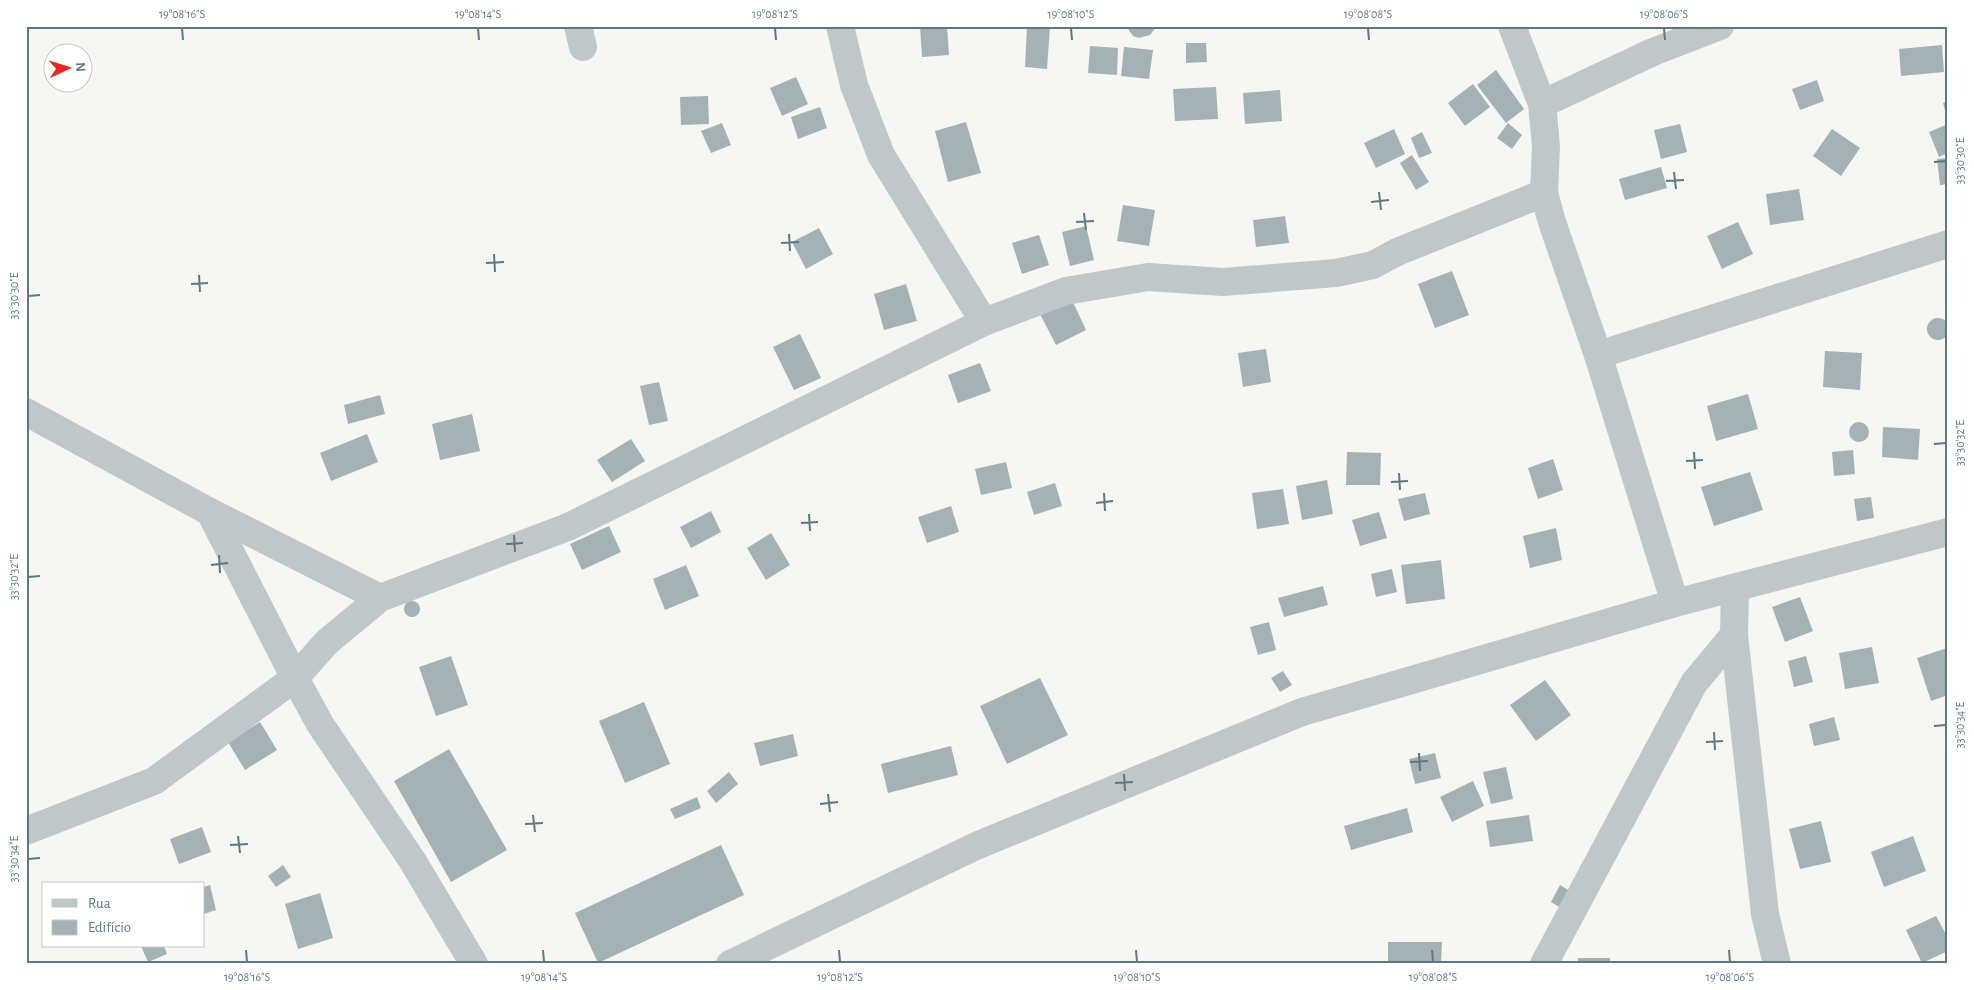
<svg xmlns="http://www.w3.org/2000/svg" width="1974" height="990" font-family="'Alegreya Sans',sans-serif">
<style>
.building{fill:#a5b2b5}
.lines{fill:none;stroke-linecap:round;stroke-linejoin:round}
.minor{stroke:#c0c7c9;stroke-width:28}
.ticks{fill:none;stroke:#5f7880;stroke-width:2}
.neatline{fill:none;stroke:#5f7880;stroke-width:2}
.ticks-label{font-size:12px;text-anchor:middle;fill:#5f7880}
</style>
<rect width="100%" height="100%" fill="#f6f6f2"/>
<g class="building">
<path d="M920 26H947L949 55 922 57Z"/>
<path d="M1027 26H1050L1047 69 1025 67Z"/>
<path d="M1126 26H1157L1150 35 1139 38 1133 36Z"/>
<path d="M1186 43H1206L1207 62 1186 63Z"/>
<path d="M1942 45 1944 72 1901 76 1899 49Z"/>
<path d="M1090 46 1118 48 1117 75 1088 73Z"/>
<path d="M1124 47 1153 50 1149 79 1121 76Z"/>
<path d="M1496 70 1524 109 1506 123 1477 85Z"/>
<path d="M796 77 808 104 782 116 770 88Z"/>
<path d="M1817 80 1824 101 1800 110 1792 89Z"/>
<path d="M1473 84 1490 107 1465 126 1448 103Z"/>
<path d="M1216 87 1218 119 1175 121 1173 89Z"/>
<path d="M1280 90 1282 121 1245 124 1243 93Z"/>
<path d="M708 96 709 124 681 125 680 97Z"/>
<path d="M1948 101V118H1947L1943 103Z"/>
<path d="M820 107 827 128 798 139 791 117Z"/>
<path d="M966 122 981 173 948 182 935 131Z"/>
<path d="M722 123 731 145 711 153 701 131Z"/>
<path d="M1508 123 1522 135 1512 149 1497 138Z"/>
<path d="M1680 124 1687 152 1661 159 1654 130Z"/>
<path d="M1948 124V153L1939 157 1929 132Z"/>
<path d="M1394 129 1405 154 1376 168 1364 143Z"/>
<path d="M1832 129 1860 148 1841 176 1813 156Z"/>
<path d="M1422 132 1432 153 1419 158 1411 138Z"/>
<path d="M1412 155 1429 182 1416 190 1400 163Z"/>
<path d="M1948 158V184L1940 185 1937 159Z"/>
<path d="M1661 167 1667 188 1625 200 1619 179Z"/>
<path d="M1799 189 1804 220 1770 225 1766 194Z"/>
<path d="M1123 205 1155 210 1149 246 1117 241Z"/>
<path d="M1285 216 1289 243 1256 247 1253 220Z"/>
<path d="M1738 222 1753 254 1722 269 1707 236Z"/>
<path d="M1086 226 1094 260 1070 266 1062 232Z"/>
<path d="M819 228 833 254 806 269 792 242Z"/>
<path d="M1039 235 1049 265 1022 274 1012 243Z"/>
<path d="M1452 271 1469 315 1435 328 1418 284Z"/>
<path d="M906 284 917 321 884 330 874 294Z"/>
<path d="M1071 298 1086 330 1056 345 1040 314Z"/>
<circle cx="1938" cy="329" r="11"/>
<path d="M800 334 821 378 794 390 773 347Z"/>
<path d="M1266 349 1271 382 1243 387 1238 353Z"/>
<path d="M1825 351 1862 353 1860 390 1823 387Z"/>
<path d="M980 363 991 391 958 403 948 375Z"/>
<path d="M659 382 668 421 649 425 640 386Z"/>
<path d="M1748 394 1758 429 1716 441 1707 406Z"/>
<path d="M380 395 385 414 348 424 344 405Z"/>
<path d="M472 414 480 451 440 460 432 424Z"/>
<circle cx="1859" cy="432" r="10"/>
<path d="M1883 427 1920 429 1918 460 1882 457Z"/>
<path d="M367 434 378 462 331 481 320 453Z"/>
<path d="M631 439 645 461 612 482 597 460Z"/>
<path d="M1853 450 1855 474 1834 476 1832 452Z"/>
<path d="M1347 452 1381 453 1380 485H1346Z"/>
<path d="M1553 459 1563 490 1538 499 1528 468Z"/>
<path d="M1006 462 1012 488 981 495 975 469Z"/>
<path d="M1750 472 1763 510 1714 526 1701 487Z"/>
<path d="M1327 480 1333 514 1302 520 1296 486Z"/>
<path d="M1055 483 1062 506 1034 515 1027 492Z"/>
<path d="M1283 489 1289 524 1257 529 1252 493Z"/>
<path d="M1425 493 1430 514 1404 521 1398 499Z"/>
<path d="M1871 497 1874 518 1857 521 1854 499Z"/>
<path d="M951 506 959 532 927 543 918 517Z"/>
<path d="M711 511 721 532 691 548 680 527Z"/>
<path d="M1379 512 1387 538 1360 546 1352 520Z"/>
<path d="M609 526 621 552 582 570 570 544Z"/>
<path d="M1556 528 1562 560 1530 568 1523 536Z"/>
<path d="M771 533 790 565 766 580 747 548Z"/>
<path d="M1441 560 1445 599 1406 604 1401 565Z"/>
<path d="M686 565 699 596 665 610 653 579Z"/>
<path d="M1392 569 1397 592 1376 597 1371 574Z"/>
<path d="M1323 586 1328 605 1284 617 1278 598Z"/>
<path d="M1800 597 1813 631 1785 642 1772 607Z"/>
<circle cx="412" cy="609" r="8"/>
<path d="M1269 622 1276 650 1258 655 1250 627Z"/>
<path d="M1872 647 1879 683 1845 689 1839 653Z"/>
<path d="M1947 648 1948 695 1931 701 1917 658Z"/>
<path d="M451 656 468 705 436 716 419 667Z"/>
<path d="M1806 656 1813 682 1794 687 1788 661Z"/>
<path d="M1283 671 1292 685 1280 692 1271 678Z"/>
<path d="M1040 678 1068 735 1007 764 980 706Z"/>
<path d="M1545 680 1571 715 1536 741 1510 705Z"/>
<path d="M644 702 670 764 625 783 599 721Z"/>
<path d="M1834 717 1840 740 1814 746 1809 724Z"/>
<path d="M260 722 277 750 245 770 228 742Z"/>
<path d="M793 734 798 756 760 766 754 743Z"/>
<path d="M951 746 958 775 888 793 881 764Z"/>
<path d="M449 749 507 850 451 882 394 781Z"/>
<path d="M1435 753 1441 778 1415 784 1409 759Z"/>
<path d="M1506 767 1513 799 1491 804 1483 772Z"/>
<path d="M729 772 738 784 716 803 707 791Z"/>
<path d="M1473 781 1484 806 1452 822 1440 797Z"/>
<path d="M697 797 701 808 675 819 670 809Z"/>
<path d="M1407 808 1413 832 1351 850 1344 826Z"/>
<path d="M1529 815 1533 841 1490 847 1486 821Z"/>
<path d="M1821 821 1831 862 1800 869 1789 829Z"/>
<path d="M202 827 211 852 179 864 170 839Z"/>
<path d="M1913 836 1926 871 1884 887 1871 852Z"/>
<path d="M721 845 744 895 598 963 575 913Z"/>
<path d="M283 865 291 877 276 887 268 876Z"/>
<path d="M210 885 216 910 204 914V887Z"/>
<path d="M1560 885 1575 894 1566 911 1551 902Z"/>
<path d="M320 893 333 938 298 949 285 904Z"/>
<path d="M1936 916 1948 938V951L1922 963 1906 930Z"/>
<path d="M1388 942H1442L1441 964H1388Z"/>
<path d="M141 946H164L167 954 148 962Z"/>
<rect x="1578" y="958" width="32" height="6"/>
</g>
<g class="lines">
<g class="minor">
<path d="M578 26 583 47"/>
<path d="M840 26 854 85 881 155 984 322"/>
<path d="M1512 26 1542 104 1546 146 1544 193 1552 222 1598 355 1675 603"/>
<path d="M1542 104 1653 52 1720 26"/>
<path d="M1598 355 1948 244"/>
<path d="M26 412 210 512 380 598"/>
<path d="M1735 588 1734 635 1765 914 1777 964"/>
<path d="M26 831 154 781 295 678 210 512"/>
<path d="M474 964 412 860 320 724 295 678 327 642 380 598 568 527 984 322 1066 291 1148 277 1223 282 1336 273 1373 265 1397 252 1544 193"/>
<path d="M730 964 976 846 1302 712 1675 603 1948 532"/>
<path d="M1544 964 1694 683 1734 635"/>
</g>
</g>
<path class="ticks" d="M182 28 183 40M478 28 479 40M775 28 776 40M1071 28 1072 40M1368 28 1369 40M1664 28 1665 40M1934 162 1946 161M1674 172 1676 189M1666 181 1684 180M1379 192 1381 210M1371 202 1389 200M1084 213 1086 230M1076 222 1094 221M789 234 790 251M781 243 799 242M494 254 495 272M486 263 504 262M199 275 200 292M191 284 208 283M28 296 40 295M1934 444 1946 443M1694 452 1695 469M1686 461 1703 460M1399 473 1400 490M1391 482 1408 481M1104 493 1105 511M1096 503 1113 501M809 514 810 531M801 523 818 522M514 535 515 552M506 544 523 543M219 555 220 573M211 565 228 563M28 577 40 576M1934 726 1946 725M1714 732 1715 750M1706 742 1723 741M1419 753 1420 771M1410 762 1428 761M1124 774 1125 791M1115 783 1133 782M828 794 830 812M820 804 838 802M533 815 535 832M525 824 543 823M238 836 240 853M230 845 248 844M28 859 40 858M246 950 247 962M543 950 544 962M839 950 840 962M1136 950 1137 962M1432 950 1433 962M1729 950 1730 962"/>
<rect width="1974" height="990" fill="none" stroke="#ffffff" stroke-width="55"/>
<rect x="42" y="882" width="162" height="65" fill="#ffffff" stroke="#bfc9cc"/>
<rect x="52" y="899" width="25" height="8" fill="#c0c7c9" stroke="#bfc9cc"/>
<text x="88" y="908" font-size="15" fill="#5f7880">Rua</text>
<rect x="52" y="920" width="25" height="15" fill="#a5b2b5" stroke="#bfc9cc"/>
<text x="88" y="932" font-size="15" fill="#5f7880">Edifício</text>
<g transform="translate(68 68) rotate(86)"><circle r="24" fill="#ffffff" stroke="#bfc9cc"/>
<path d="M0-4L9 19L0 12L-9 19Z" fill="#ef241a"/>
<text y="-8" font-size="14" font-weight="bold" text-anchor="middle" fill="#5f7880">N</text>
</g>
<rect x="28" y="28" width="1918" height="934" class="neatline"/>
<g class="ticks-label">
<text x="182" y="18">19°08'16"S</text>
<text x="478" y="18">19°08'14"S</text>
<text x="775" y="18">19°08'12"S</text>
<text x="1071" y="18">19°08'10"S</text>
<text x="1368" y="18">19°08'08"S</text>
<text x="1664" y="18">19°08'06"S</text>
<text transform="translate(1960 161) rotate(-90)" y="4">33°30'30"E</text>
<text transform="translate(14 296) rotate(-90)" y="4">33°30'30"E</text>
<text transform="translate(1960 443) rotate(-90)" y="4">33°30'32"E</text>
<text transform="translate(14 577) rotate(-90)" y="4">33°30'32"E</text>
<text transform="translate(1960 725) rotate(-90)" y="4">33°30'34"E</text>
<text transform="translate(14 859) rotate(-90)" y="4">33°30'34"E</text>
<text x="247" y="981">19°08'16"S</text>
<text x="544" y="981">19°08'14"S</text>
<text x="840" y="981">19°08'12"S</text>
<text x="1137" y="981">19°08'10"S</text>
<text x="1433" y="981">19°08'08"S</text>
<text x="1730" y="981">19°08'06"S</text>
</g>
</svg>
